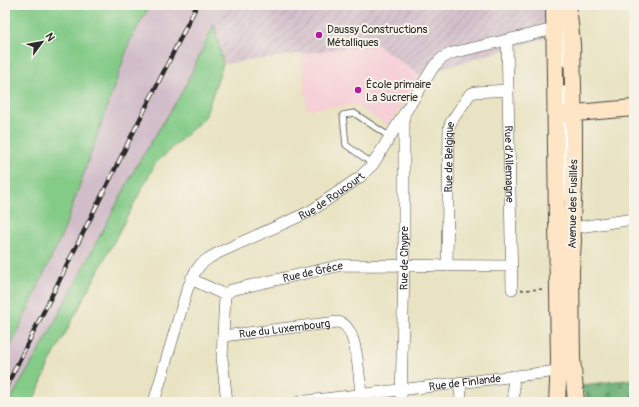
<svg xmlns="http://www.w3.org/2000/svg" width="639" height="407" font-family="Pangolin,sans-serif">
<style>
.built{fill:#f6cfd7}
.industrial{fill:url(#industrial-furrows)}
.railway{fill:#d1bdc9}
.green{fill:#83cb87;stroke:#577b59}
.forest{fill:url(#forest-firs);stroke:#4a6d50}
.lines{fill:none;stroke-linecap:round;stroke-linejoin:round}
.lane-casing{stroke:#484742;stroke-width:7}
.street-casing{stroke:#484742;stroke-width:12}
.secondary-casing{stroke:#484742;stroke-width:18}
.path{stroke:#484742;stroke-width:1.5;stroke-dasharray:3 3;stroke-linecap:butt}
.lane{stroke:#fff;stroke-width:5.5}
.street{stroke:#fff;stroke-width:11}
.secondary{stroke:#fde5c5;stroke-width:16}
.rail-casing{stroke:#2b2b2b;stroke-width:4.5}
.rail{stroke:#f7f3e8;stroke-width:3;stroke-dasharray:9;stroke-linecap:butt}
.poi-dot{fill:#b5179e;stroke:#f7f3e8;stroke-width:1.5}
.labels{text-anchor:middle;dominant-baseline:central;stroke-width:4;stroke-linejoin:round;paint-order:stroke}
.poi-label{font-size:11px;fill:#2b2b2b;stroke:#f7f3e8;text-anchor:start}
.street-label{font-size:11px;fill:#2b2b2b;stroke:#f7f3e8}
</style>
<defs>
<pattern id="industrial-furrows" width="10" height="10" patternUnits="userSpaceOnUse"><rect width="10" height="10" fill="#d1bdc9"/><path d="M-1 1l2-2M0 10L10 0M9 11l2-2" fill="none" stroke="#aa9aa3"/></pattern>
<pattern id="forest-firs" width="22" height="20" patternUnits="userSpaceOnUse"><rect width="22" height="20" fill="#6aaf74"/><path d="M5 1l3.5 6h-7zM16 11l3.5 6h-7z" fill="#578f5f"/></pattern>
</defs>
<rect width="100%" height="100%" fill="#f7f3e8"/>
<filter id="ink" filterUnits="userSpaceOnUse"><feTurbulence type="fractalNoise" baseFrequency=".025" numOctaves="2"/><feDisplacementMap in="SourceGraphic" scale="8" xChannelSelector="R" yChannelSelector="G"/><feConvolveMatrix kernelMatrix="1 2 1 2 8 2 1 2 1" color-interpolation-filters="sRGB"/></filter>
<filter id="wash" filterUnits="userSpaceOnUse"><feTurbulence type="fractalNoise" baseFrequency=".012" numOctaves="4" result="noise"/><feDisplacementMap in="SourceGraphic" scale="16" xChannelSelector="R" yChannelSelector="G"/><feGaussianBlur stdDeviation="0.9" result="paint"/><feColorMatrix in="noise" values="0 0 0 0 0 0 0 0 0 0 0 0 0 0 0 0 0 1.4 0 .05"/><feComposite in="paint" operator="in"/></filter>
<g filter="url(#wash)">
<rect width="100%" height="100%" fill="#e9e3c3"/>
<path class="built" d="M376 44 420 75 389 126 356 105 307 109 301 53Z"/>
<path class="industrial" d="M223 5H548V37L420 75 376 44 223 64 214 24Z"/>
<path class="railway" d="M150 5H223L184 89 137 165 47 337 9 402H5V359L64 230 130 41Z"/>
<g class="green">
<path d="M23 5H150L130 41 64 230 5 359V8Z"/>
<path d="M214 24 223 64 205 117 155 164 49 364 33 402H9L47 337 137 165 184 89Z"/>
</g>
<path class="forest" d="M634 379V402H589L582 390V385Z"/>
</g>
<g filter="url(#ink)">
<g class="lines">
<defs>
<g id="lane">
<path d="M563 25V63"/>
<path d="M563 89 566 112"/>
<path d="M562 117C567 139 567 175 564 198"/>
<path d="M373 164 346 145 343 115 354 113 390 137"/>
</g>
<g id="street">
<path id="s1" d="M507 40 512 289"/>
<path d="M572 228 634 219"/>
<path id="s2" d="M447 266 449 128 451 122 470 94 475 92 508 90"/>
<path d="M191 279 225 295"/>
<path id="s3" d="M223 336 337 322C358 322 359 379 361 394"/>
<path d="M513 376 514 402"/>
<path d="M460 382 461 402"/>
<path id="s4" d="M154 402 187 290 195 272 201 264 209 258 220 252 311 211 360 177 373 164 434 66 442 58 452 53 554 29 560 26"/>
<path id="s5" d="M227 402 222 358 225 295 231 290 342 265 511 266"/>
<path id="s6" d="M299 402 558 371"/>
<path id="s7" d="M401 402 404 265V114"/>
</g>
<g id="secondary">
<path d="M554 5 559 362 557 402"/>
<path d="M568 5 572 44 574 130V185L572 217 573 241 571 270 572 358 576 402"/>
<path d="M564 114 634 108"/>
</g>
</defs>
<use href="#lane" class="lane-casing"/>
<use href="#street" class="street-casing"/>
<use href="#secondary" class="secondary-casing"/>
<path class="path" d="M521 290 546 289"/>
<use href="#lane" class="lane"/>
<use href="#street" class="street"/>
<use href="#secondary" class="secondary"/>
<defs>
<path id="rail" d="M5 389 197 5"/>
</defs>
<use href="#rail" class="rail-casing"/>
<use href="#rail" class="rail"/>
</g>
</g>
<g class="poi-dot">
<circle cx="319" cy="35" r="4"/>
<circle cx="358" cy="90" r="4"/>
</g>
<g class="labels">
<g class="poi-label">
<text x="327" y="29">Daussy Constructions<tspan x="327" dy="13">Métalliques</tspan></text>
<text x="366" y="84">École primaire<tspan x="366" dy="13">La Sucrerie</tspan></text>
</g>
<g class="street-label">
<text stroke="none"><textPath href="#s2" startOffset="109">Rue de Belgique</textPath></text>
<text stroke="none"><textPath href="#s1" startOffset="124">Rue d'Allemagne</textPath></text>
<text stroke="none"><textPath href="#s4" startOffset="294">Rue de Roucourt</textPath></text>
<text transform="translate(573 204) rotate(-89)">Avenue des Fusillés</text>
<text stroke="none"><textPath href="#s7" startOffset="144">Rue de Chypre</textPath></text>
<text stroke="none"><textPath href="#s5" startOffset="199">Rue de Gréce</textPath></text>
<text stroke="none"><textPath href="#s3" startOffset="62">Rue du Luxembourg</textPath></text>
<text stroke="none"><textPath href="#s6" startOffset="167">Rue de Finlande</textPath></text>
</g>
</g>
<rect width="639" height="407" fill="none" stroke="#f7f3e8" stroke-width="20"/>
<g transform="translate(42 42) rotate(58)" stroke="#f7f3e8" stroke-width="3" paint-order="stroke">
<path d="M0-3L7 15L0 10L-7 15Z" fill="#2b2b2b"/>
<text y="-6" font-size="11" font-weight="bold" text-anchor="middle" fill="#2b2b2b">N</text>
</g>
</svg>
